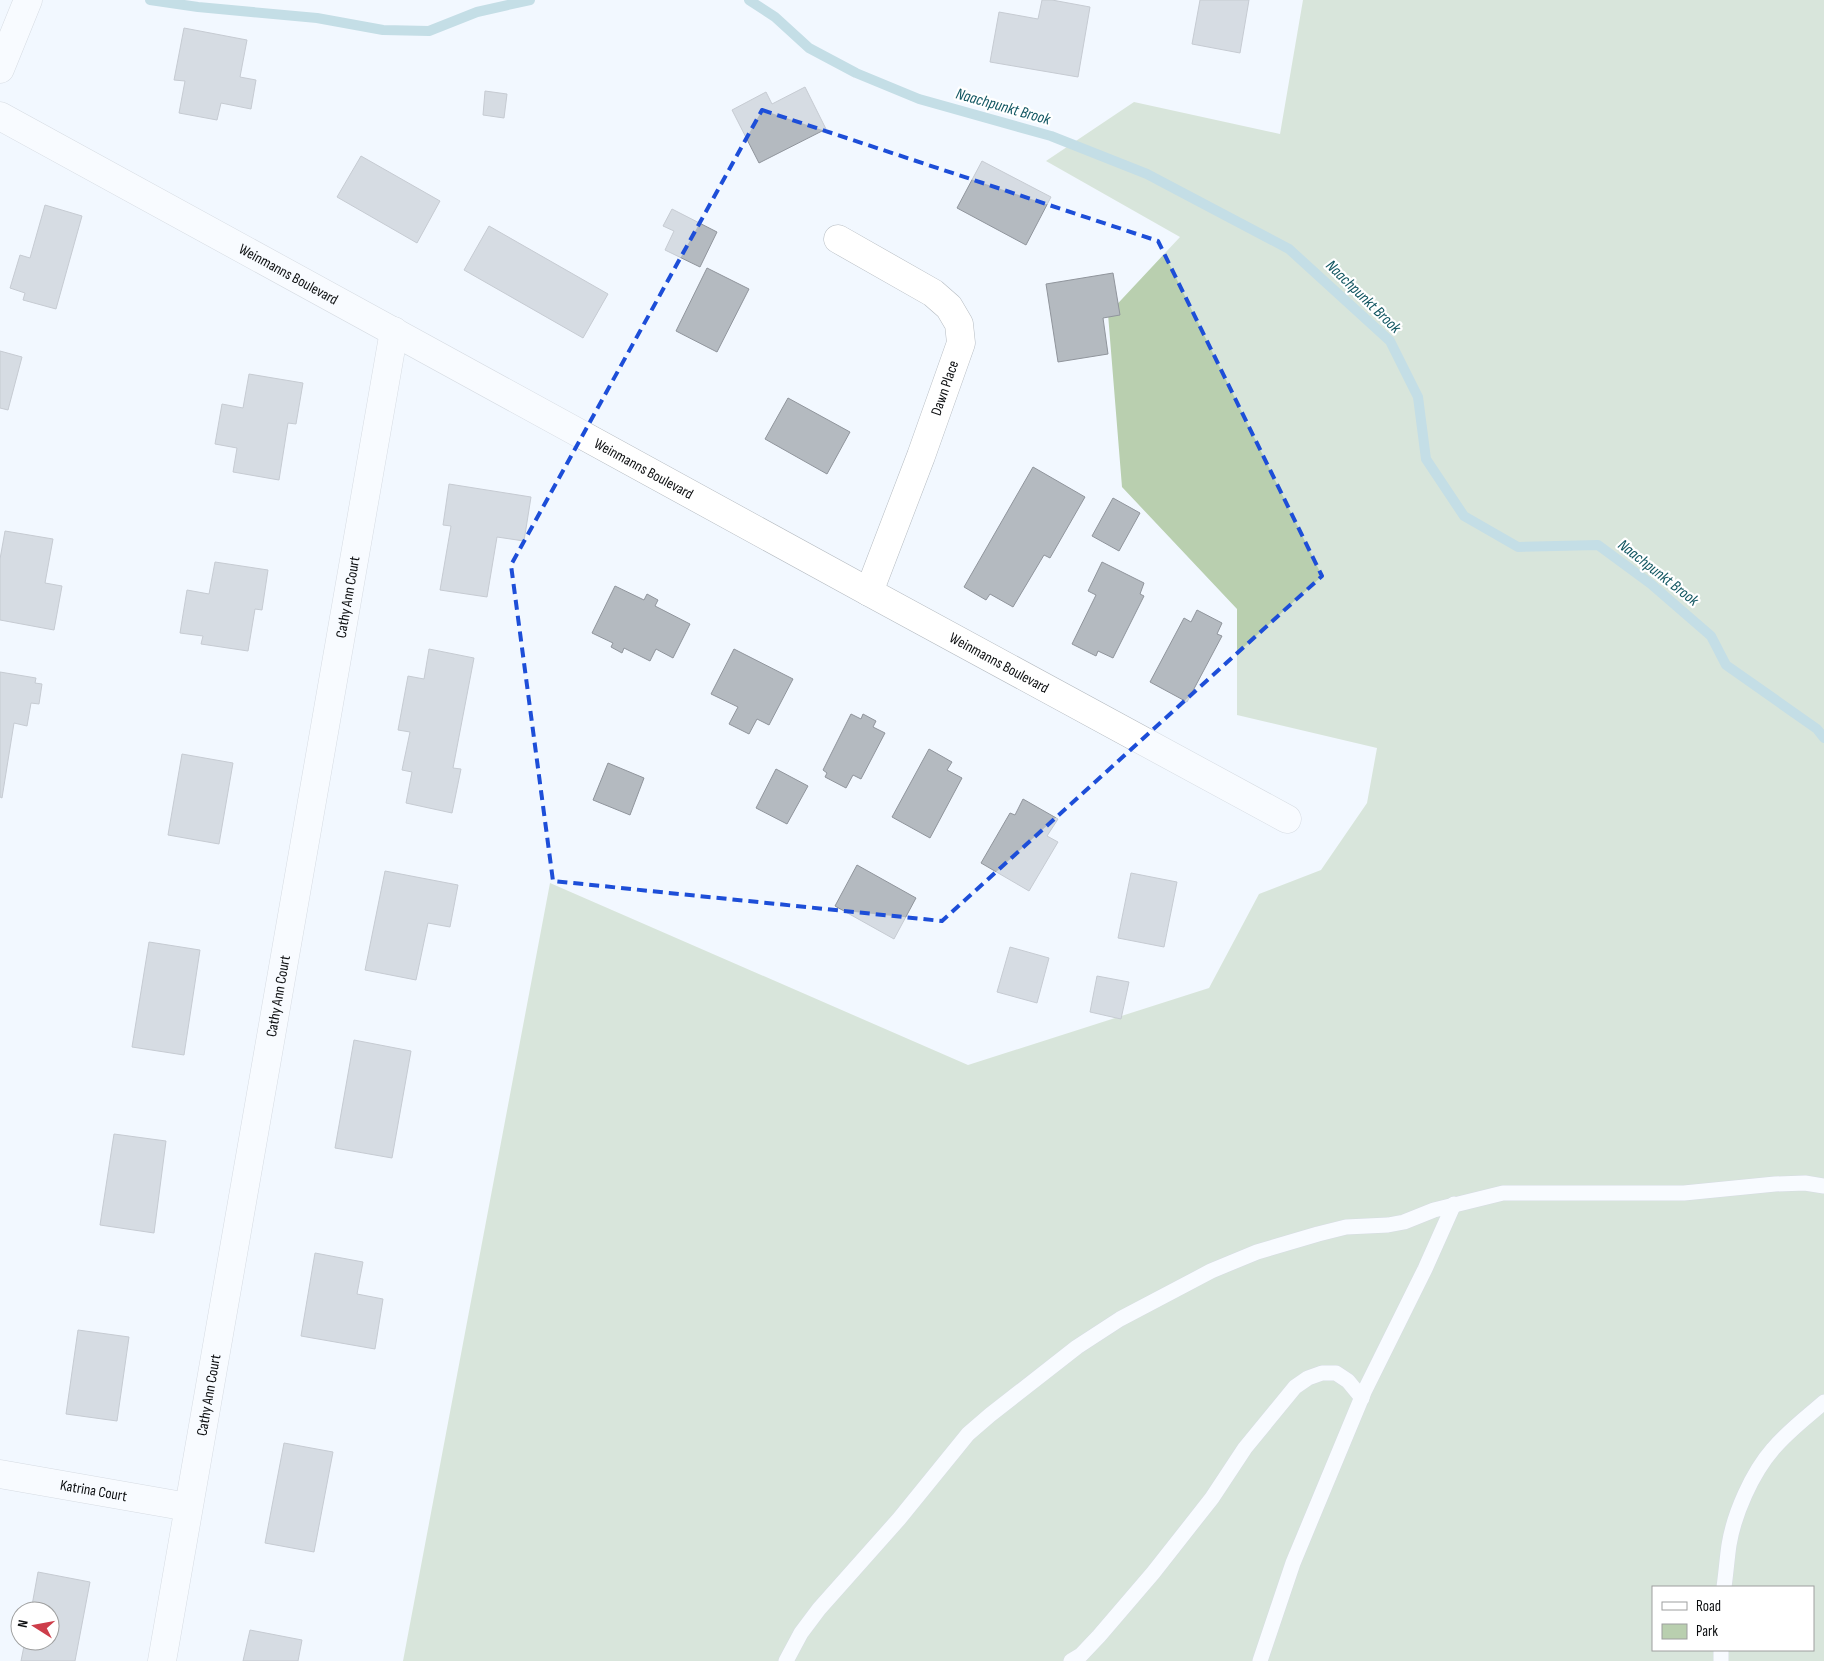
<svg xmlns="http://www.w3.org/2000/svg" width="1824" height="1661" font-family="'Sofia Sans Condensed',sans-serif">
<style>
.green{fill:#b9cfaf;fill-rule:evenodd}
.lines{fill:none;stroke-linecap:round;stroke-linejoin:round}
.stream{stroke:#8dbec7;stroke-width:10}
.building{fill:#b4bac0;stroke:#90959c}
.lane-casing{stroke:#b5bbc1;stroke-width:16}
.street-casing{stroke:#b5bbc1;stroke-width:29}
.lane{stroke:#fff;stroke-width:15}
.street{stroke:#fff;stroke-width:28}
.marked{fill:none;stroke:#1d4ed8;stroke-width:4;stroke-dasharray:10 6;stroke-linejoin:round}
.labels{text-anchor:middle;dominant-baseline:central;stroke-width:4.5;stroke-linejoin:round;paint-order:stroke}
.street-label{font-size:15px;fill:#0c0e10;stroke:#fff}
.water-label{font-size:16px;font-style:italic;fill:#105560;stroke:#fff}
</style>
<rect width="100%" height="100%" fill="#f2f8ff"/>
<path class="green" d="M1303 0H1824V1661H403L550 883 968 1065 1209 988 1259 894 1321 870 1367 803 1377 748 1237 715V609L1122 487 1108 314 1180 237 1046 161 1134 102 1280 134ZM1653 1587H1813V1650H1653Z"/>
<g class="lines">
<g class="stream">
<path d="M150 0 198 7 317 18 383 30 429 31 477 12 530 0"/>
<path d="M749 0 775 17 809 48 856 73 919 99 1051 136 1147 174 1289 249 1390 341 1418 397 1426 459 1464 516 1518 547 1598 545 1651 584 1711 636 1726 665 1817 729 1824 738"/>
</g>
</g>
<g class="building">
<path d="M1042 0H1052L1090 7 1078 77 990 62 999 12 1038 19Z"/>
<path d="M1200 0H1249L1240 53 1192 44Z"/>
<path d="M184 28 247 40 240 77 256 80 251 109 221 103 217 120 179 113 185 81 174 80Z"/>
<path d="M805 87 826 129 759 163 732 110 766 92 772 104Z"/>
<path d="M485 91 507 94 504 118 483 115Z"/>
<path d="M361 156 440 201 417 243 337 197Z"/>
<path d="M982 161 1051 197 1026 245 957 208Z"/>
<path d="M45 205 82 216 56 309 23 300 25 293 10 288 20 255 30 258Z"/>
<path d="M672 209 717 232 700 267 665 250 674 231 663 226Z"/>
<path d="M489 226 608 294 583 338 464 270Z"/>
<path d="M707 268 749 289 717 352 676 331Z"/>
<path d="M1113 273 1120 315 1103 318 1108 354 1058 362 1046 284Z"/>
<path d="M0 351 22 357 8 410 0 408Z"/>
<path d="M249 374 303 383 296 424 288 423 279 480 233 472 237 448 215 444 222 404 243 408Z"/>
<path d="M788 398 850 432 827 474 765 439Z"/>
<path d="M1033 467 1085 497 1050 558 1044 555 1013 607 990 594 986 600 964 587Z"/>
<path d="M449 484 531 497 524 541 497 537 487 597 440 590 451 526 443 525Z"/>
<path d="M1113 498 1140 513 1119 551 1092 536Z"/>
<path d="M5 531 53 539 45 583 62 586 54 630 0 620V559Z"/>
<path d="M215 562 268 570 262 610 255 609 248 651 201 644 203 636 180 633 187 590 209 594Z"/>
<path d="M1102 562 1144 583 1140 594 1144 596 1113 658 1098 651 1096 656 1072 644 1096 595 1088 591Z"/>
<path d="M615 586 644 600 647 594 658 600 655 606 690 624 673 658 656 649 650 661 624 648 622 653 611 647 613 643 592 633Z"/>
<path d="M1197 610 1222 623 1217 634 1222 636 1187 702 1150 682 1184 618 1191 622Z"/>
<path d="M429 649 474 658 453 768 461 769 452 813 406 803 412 772 402 770 410 732 398 730 408 676 424 679Z"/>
<path d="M734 649 793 679 769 725 757 719 749 734 729 724 738 707 711 694Z"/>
<path d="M0 672 36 678 35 683 42 684 39 704 31 703 27 726 14 723 2 798 0 797Z"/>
<path d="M851 714 861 719 863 714 876 721 873 727 885 733 861 779 853 775 846 788 825 777 827 773 823 770Z"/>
<path d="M929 749 952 762 947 770 962 778 930 838 892 817Z"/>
<path d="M182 754 233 763 219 844 168 835Z"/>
<path d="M608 763 644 778 630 815 593 800Z"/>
<path d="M776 769 808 786 787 824 756 808Z"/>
<path d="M1023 799 1058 819 1047 836 1058 842 1029 891 981 863 1010 813 1015 815Z"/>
<path d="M857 865 916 898 894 939 835 906Z"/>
<path d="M385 871 458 885 450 927 428 923 416 980 365 970Z"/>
<path d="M1131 873 1177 882 1164 947 1118 938Z"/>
<path d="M149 942 200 950 184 1055 132 1047Z"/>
<path d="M1010 947 1049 958 1037 1003 997 992Z"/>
<path d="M1097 976 1129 982 1121 1019 1090 1012Z"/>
<path d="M354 1040 411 1051 392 1158 335 1148Z"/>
<path d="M114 1134 166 1141 154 1233 100 1225Z"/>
<path d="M315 1253 363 1262 357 1294 383 1299 375 1349 301 1336Z"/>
<path d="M78 1330 129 1337 117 1421 66 1414Z"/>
<path d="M284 1443 333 1452 314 1552 265 1543Z"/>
<path d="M38 1572 90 1582 75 1661H21L25 1641H50V1611H31Z"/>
<path d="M250 1630 302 1640 298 1661H243Z"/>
</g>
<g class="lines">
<defs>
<g id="lane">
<path d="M1724 1587C1726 1573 1727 1559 1729 1545 1734 1514 1752 1473 1773 1449 1788 1431 1807 1417 1824 1402"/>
<path d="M786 1661 801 1633 819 1609 899 1519 968 1434 990 1415 1077 1347 1120 1319 1211 1271 1257 1252 1318 1234 1346 1227 1388 1225 1404 1222 1434 1210 1503 1193H1684L1775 1184 1805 1183 1824 1186"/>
<path d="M1071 1661 1081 1655 1099 1636 1153 1573 1212 1498 1245 1448 1295 1387 1308 1378 1322 1373H1336L1348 1381 1362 1398"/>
<path d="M1260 1661 1293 1563 1364 1392 1425 1269 1454 1204"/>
<path d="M1721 1661V1650"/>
</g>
<g id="street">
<path d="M0 69 28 0"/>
<path id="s1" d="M0 116 869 592 1287 819"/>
<path d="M838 239 933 293 949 307 959 324 961 343 921 456 869 592"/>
<path id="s2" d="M0 1474 188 1507"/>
<path id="s3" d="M162 1661 394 331"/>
</g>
</defs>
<use href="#lane" class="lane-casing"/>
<use href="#street" class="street-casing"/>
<use href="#lane" class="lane"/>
<use href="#street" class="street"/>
</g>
<path d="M0 0H1824V1661H0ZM762 110 1158 241 1322 576 942 921 553 881 511 565Z" fill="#f2f8ff" fill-opacity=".55" fill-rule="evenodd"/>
<path class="marked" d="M762 110 1158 241 1322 576 942 921 553 881 511 565Z"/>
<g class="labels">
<g class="street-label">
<text stroke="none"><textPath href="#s1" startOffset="329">Weinmanns Boulevard</textPath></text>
<text transform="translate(945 388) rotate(-71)">Dawn Place</text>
<text stroke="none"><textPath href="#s1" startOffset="734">Weinmanns Boulevard</textPath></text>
<text stroke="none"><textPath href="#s3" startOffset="1080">Cathy Ann Court</textPath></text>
<text stroke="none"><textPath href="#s1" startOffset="1139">Weinmanns Boulevard</textPath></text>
<text stroke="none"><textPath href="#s3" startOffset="675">Cathy Ann Court</textPath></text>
<text stroke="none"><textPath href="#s3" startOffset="270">Cathy Ann Court</textPath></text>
<text stroke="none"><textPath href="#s2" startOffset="95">Katrina Court</textPath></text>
</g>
<g class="water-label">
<text transform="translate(1003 107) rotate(16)">Naachpunkt Brook</text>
<text transform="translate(1363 297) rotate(44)">Naachpunkt Brook</text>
<text transform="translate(1658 573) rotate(38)">Naachpunkt Brook</text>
</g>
</g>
<rect x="1652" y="1586" width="162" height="65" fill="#ffffff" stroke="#9e9f9f"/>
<rect x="1662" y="1602" width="25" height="8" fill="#ffffff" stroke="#9e9f9f"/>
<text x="1696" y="1611" font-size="15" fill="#0c0e10">Road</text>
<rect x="1662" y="1624" width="25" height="15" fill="#b9cfaf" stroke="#9e9f9f"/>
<text x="1696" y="1636" font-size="15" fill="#0c0e10">Park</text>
<g transform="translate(35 1626) rotate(281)"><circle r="24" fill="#ffffff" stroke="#9e9f9f"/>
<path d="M0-4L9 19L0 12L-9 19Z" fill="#cd3d4a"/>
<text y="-8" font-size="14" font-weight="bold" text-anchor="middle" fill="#0c0e10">N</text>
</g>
</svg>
